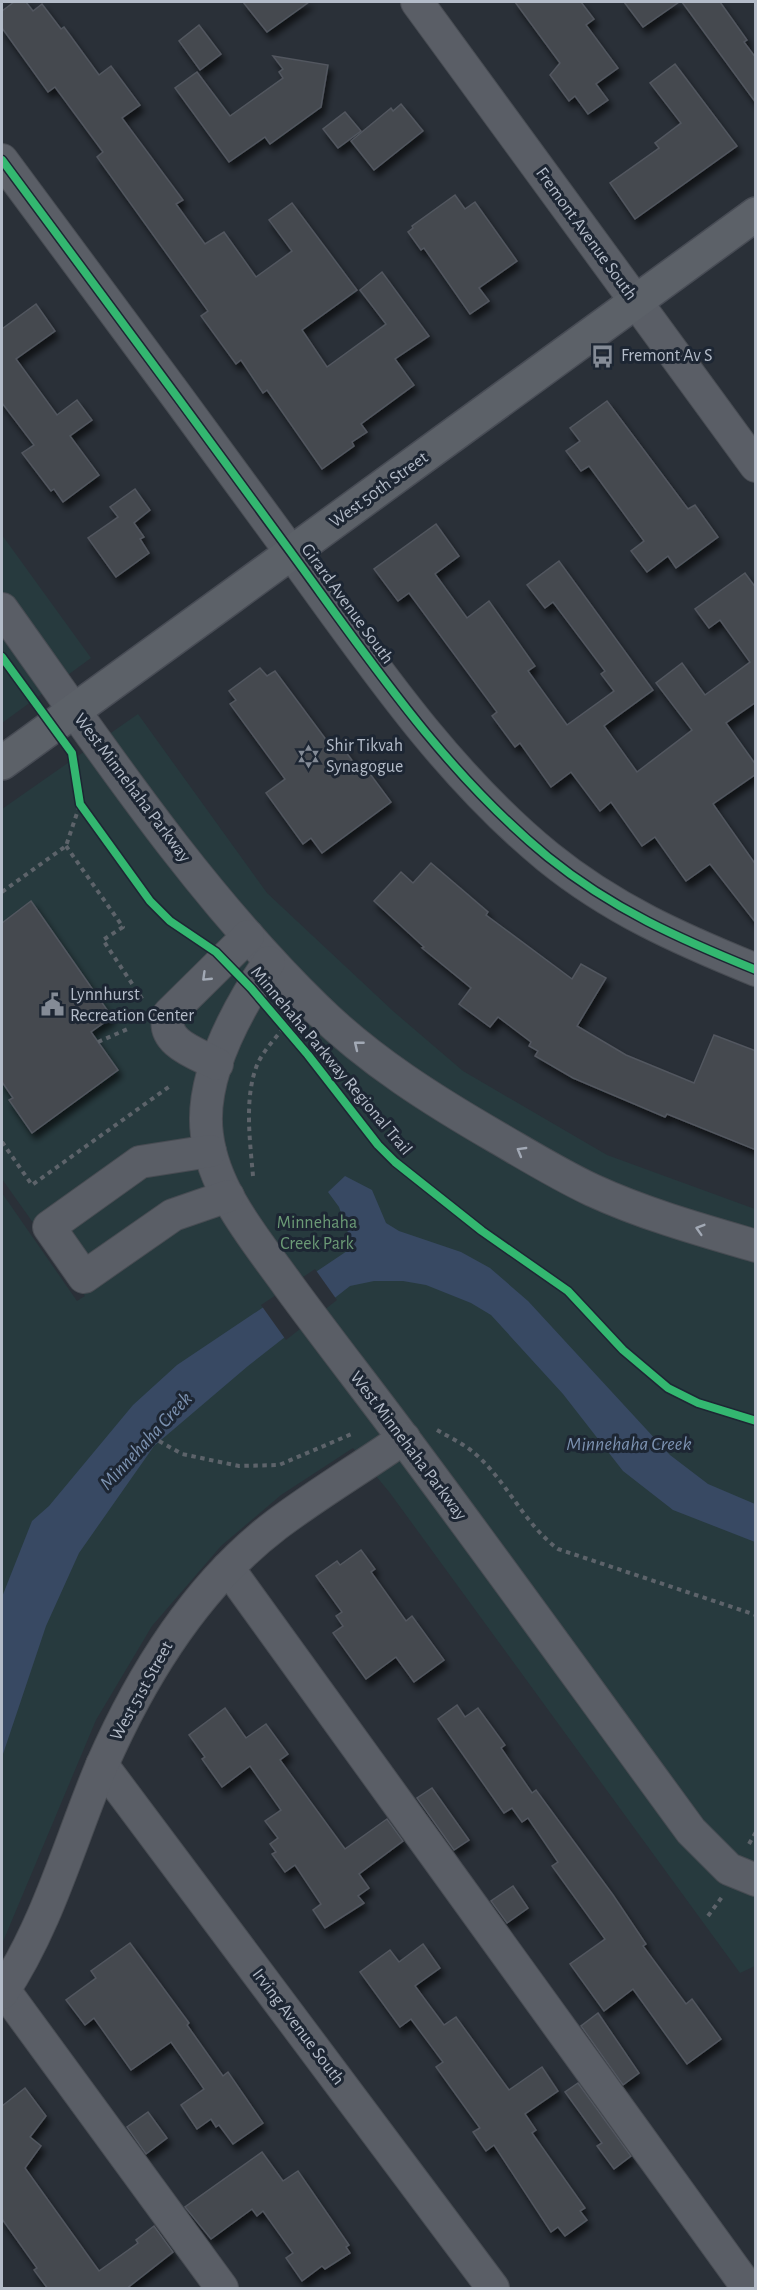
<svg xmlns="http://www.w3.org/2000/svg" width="757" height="2290" font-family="'Alegreya Sans',sans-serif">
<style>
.green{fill:#273a3e}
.water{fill:#384963}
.pier{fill:#2a3038}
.building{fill:#444950;stroke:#52575f;stroke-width:1.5;filter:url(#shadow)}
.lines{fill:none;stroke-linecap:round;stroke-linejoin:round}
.minor-casing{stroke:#484c53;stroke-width:34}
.major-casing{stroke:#484c55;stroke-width:36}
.path{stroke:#5d636a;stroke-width:4;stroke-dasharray:4.5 4.5;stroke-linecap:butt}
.minor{stroke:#5a5e66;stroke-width:32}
.major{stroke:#5c6168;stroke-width:33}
.cycleway-casing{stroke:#1d2633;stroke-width:11}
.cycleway{stroke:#33b770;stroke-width:8}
.oneway{stroke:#a2a9b5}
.labels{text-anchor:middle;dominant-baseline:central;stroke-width:6;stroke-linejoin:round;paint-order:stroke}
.street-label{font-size:18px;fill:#b4bcc9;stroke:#1d2633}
.poi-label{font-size:18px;fill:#b4bcc9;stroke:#1d2633;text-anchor:start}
.park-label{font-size:18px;fill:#6b9a76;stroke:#1d2633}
.water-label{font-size:20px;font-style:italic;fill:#7c92b1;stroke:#1d2633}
</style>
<defs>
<filter id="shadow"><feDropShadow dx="3.5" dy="6" stdDeviation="3" flood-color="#0009"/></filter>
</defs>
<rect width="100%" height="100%" fill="#2a3038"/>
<g class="green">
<path d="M2 535 91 658 2 723Z"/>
<path d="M138 714 267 893 393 1011 463 1071 607 1155 755 1209V1966L740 1973 390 1493 353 1448 281 1495 221 1546 152 1626 96 1720 2 1944V1193L77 1301 85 1296 2 1179V809Z"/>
</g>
<path class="water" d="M345 1176 372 1190 386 1223 399 1231 461 1252 490 1268 528 1301 670 1455 708 1484 755 1504V1542L673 1510 623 1471 563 1394 491 1315 471 1303 426 1285 403 1281H374L350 1286 248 1366 154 1446 79 1553 46 1626 2 1757V1597L32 1521 49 1506 133 1405 177 1365 353 1247 339 1207 328 1192Z"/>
<path class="pier" d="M315 1269 337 1300 286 1340 261 1305Z"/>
<g class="building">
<path d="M14 2H26L33 11 42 4 61 29 64 27 99 75 111 66 140 105 122 118 183 200 176 204 205 244 224 232 256 277 292 251 269 220 292 203 357 290 302 330 327 367 386 324 360 290 382 272 429 336 395 359 414 385 361 424 367 432 352 442 354 446 322 469 267 390 263 393 241 360 236 364 201 316 208 311 97 157 103 152 55 87 48 92 2 28V11Z"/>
<path d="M243 2H309L267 32Z"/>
<path d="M515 2H581L594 19 586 25 618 68 596 84 608 100 588 114 575 96 569 101 550 75 560 63Z"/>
<path d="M624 2H679L643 27Z"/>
<path d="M682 2H720L747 40 744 42 756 58V103Z"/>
<path d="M199 25 221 54 200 70 179 41Z"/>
<path d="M273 56 328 65 321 107 270 144 265 137 229 162 175 88 197 72 230 116 283 78 279 72 283 69Z"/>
<path d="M675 64 737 146 635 219 610 183 659 148 655 143 681 123 650 83Z"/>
<path d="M401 104 423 131 374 170 351 141 391 108 393 111Z"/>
<path d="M345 112 361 131 338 148 323 129Z"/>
<path d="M455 195 465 209 475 202 517 261 479 288 489 301 470 314 424 248 421 250 408 232 413 228 412 226Z"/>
<path d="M36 304 55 331 16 359 57 415 77 400 92 420 70 436 99 475 63 502 54 489 51 491 22 453 34 445 2 403V329Z"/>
<path d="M607 401 688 509 695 505 718 537 676 568 668 556 647 572 631 551 644 541 589 466 581 471 566 451 580 441 570 428Z"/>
<path d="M135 489 150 510 134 523 144 537 140 539 149 553 116 577 88 538 118 517 110 507Z"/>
<path d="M436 524 459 556 435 574 467 618 489 601 535 666 528 671 567 725 614 691 601 674 605 671 553 602 545 608 527 585 559 561 653 690 604 726 637 772 692 730 656 683 682 663 705 695 750 662 720 620 709 628 695 609 745 573 756 588V702L726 723 756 765V774L713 804 756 865V923L710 864 686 881 655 837 642 846 611 802 600 811 571 772 551 787 520 743 515 747 492 716 497 712 409 593 398 601 374 569Z"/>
<path d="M260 668 267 676 275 671 330 745 337 740 360 771 365 767 391 802 322 853 311 838 303 844 266 793 285 779 230 704 236 700 229 691Z"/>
<path d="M431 863 488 912 486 915 572 979 581 964 606 978 577 1026 626 1055 694 1083 714 1035 756 1051V1150L667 1114 665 1117 573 1078 535 1056 538 1051 529 1046 531 1042 498 1017 490 1027 459 1004 471 988 422 948 424 947 374 901 401 872 413 883Z"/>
<path d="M31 901 112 1017 91 1032 118 1070 32 1133 9 1100 13 1098 2 1082V923Z"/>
<path d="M361 1550 375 1569 371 1572 406 1621 412 1616 444 1660 414 1682 396 1657 366 1679 333 1633 343 1626 336 1616 342 1612 316 1576 337 1561 340 1565Z"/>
<path d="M457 1705 465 1717 478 1708 505 1745 501 1748 532 1793 536 1790 613 1895 646 1944 643 1946 686 2004 692 1999 721 2039 687 2064 633 1989 604 2011 570 1964 605 1939 552 1866 558 1862 528 1818 522 1822 512 1808 504 1813 438 1719Z"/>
<path d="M225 1708 246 1738 266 1724 288 1754 280 1760 345 1849 387 1819 403 1841 359 1874 369 1888 358 1896 364 1903 325 1928 313 1910 321 1904 295 1865 285 1872 272 1854 276 1852 270 1844 278 1838 265 1821 281 1810 250 1766 222 1787 202 1759 205 1757 189 1735Z"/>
<path d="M432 1788 469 1840 454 1850 417 1798Z"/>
<path d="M513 1886 528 1908 507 1923 491 1901Z"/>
<path d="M130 1943 189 2023 187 2025 223 2076 228 2072 263 2123 233 2144 219 2125 216 2127 211 2119 197 2129 181 2105 204 2089 171 2042 131 2070 94 2018 85 2025 66 2000 96 1978 91 1971Z"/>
<path d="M423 1944 440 1968 415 1986 444 2025 456 2017 509 2090 542 2067 558 2091 525 2114 536 2130 532 2133 585 2208 580 2211 587 2220 565 2236 558 2227 551 2232 494 2145 486 2151 473 2132 480 2128 436 2067 443 2062 411 2019 400 2027 360 1972 390 1950 399 1962Z"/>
<path d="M598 2013 639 2073 623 2085 581 2026Z"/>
<path d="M578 2083 631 2156 614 2169 597 2146 602 2143 565 2092Z"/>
<path d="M25 2088 46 2116 30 2137 41 2146 25 2168 99 2271 138 2243 136 2240 154 2226 173 2252 126 2289H48L34 2270 37 2268 2 2219V2106Z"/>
<path d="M148 2112 167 2138 146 2154 127 2127Z"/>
<path d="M262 2152 283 2181 298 2171 349 2245 346 2247 350 2253 325 2269 322 2266 302 2281 286 2258 293 2253 263 2211 257 2216 252 2209 211 2239 185 2207Z"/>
</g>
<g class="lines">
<defs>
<g id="minor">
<path d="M417 2 756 466"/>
<path d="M2 160C98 290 195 420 290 551 369 659 444 772 548 857 612 909 680 939 756 970"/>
<path d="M2 609C100 746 195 890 316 1008 370 1061 434 1101 498 1138 529 1156 560 1175 592 1190 644 1214 701 1230 756 1246"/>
<path d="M269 962C238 1008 199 1077 207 1135 214 1192 256 1240 288 1285 326 1337 366 1388 404 1439 501 1569 595 1700 691 1831L729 1869 756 1880"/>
<path d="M217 1064C196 1053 160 1043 169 1014L248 936"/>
<path d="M210 1151 140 1162 49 1227 84 1277 173 1215 228 1196"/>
<path d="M228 1568 748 2288"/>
<path d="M102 1765 493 2288"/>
<path d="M4 1990 222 2288"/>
<path d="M2 1993C48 1924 70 1841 102 1765 142 1674 196 1586 276 1525 317 1494 361 1468 404 1438"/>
</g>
<path id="major" d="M2 763C254 581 504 397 756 214"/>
</defs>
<use href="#minor" class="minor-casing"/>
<use href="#major" class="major-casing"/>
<g class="path">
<path d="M66 846 123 927 103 940 143 1000"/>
<path d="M2 892 66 846 80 804"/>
<path d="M98 1042 130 1028"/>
<path d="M2 1142 32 1185 170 1086"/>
<path d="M253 1176C250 1141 244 1098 257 1065 263 1051 275 1039 284 1027"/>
<path d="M437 1430C449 1437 462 1443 473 1452 506 1479 523 1523 558 1549L756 1615"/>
<path d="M159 1441 182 1454 239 1466 279 1465 354 1433"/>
<path d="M749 1844 756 1832"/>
<path d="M708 1916 722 1897"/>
</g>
<use href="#minor" class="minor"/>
<use href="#major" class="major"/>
<defs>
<g id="cycleway">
<path d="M2 160C98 290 195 420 290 551 369 659 444 772 548 857 612 909 680 939 756 970"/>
<path d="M2 657 72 753 80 804 150 901 170 921 216 952 251 988 308 1055 378 1145 395 1162 482 1231 568 1291 623 1350 668 1388 698 1403 756 1421"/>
</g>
</defs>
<use href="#cycleway" class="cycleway-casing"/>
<use href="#cycleway" class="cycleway"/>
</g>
<defs><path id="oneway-chevron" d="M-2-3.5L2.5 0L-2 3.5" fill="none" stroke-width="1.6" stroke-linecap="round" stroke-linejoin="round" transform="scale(1.5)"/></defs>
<g class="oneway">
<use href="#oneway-chevron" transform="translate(206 977) rotate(136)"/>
<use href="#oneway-chevron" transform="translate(358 1045) rotate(-141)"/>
<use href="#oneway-chevron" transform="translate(521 1151) rotate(-150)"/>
<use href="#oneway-chevron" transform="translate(700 1229) rotate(-163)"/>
</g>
<defs>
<symbol id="bus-bare" viewBox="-9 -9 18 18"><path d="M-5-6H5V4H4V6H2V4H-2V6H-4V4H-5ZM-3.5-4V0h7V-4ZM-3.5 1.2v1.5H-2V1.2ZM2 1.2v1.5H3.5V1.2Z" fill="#848b96" stroke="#1d2633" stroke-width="2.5" paint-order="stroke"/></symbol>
<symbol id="synagogue-bare" viewBox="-9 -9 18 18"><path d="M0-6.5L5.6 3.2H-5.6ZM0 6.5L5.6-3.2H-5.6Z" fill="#848b96" stroke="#1d2633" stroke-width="2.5" paint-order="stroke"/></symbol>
<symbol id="civic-bare" viewBox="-9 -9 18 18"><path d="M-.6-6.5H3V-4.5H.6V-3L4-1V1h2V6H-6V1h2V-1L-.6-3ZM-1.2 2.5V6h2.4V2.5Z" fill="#848b96" stroke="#1d2633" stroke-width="2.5" paint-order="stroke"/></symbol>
</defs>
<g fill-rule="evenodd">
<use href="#bus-bare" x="586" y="340" width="33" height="33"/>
<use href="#synagogue-bare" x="292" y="740" width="33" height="33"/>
<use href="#civic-bare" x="36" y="988" width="33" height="33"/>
</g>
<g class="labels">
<g class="street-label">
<text transform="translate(586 234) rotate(54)">Fremont Avenue South</text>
<text transform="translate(379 490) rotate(-36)">West 50th Street</text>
<text transform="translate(347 604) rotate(54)">Girard Avenue South</text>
<text transform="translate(132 788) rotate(53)">West Minnehaha Parkway</text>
<text transform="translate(331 1061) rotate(50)">Minnehaha Parkway Regional Trail</text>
<text transform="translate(408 1446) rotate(53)">West Minnehaha Parkway</text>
<text transform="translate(142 1691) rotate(-61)">West 51st Street</text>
<text transform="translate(298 2027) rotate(53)">Irving Avenue South</text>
</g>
<g class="poi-label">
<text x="621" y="356">Fremont Av S</text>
<text x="326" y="746">Shir Tikvah<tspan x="326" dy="21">Synagogue</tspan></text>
<text x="70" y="995">Lynnhurst<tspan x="70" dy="21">Recreation Center</tspan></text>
</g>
<g class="park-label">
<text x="317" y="1223">Minnehaha<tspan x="317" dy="21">Creek Park</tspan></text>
</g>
<g class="water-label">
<text transform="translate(146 1441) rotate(-47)">Minnehaha Creek</text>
<text x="629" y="1444">Minnehaha Creek</text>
</g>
</g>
<rect width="757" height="2290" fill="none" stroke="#b4bcc9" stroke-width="6"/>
</svg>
